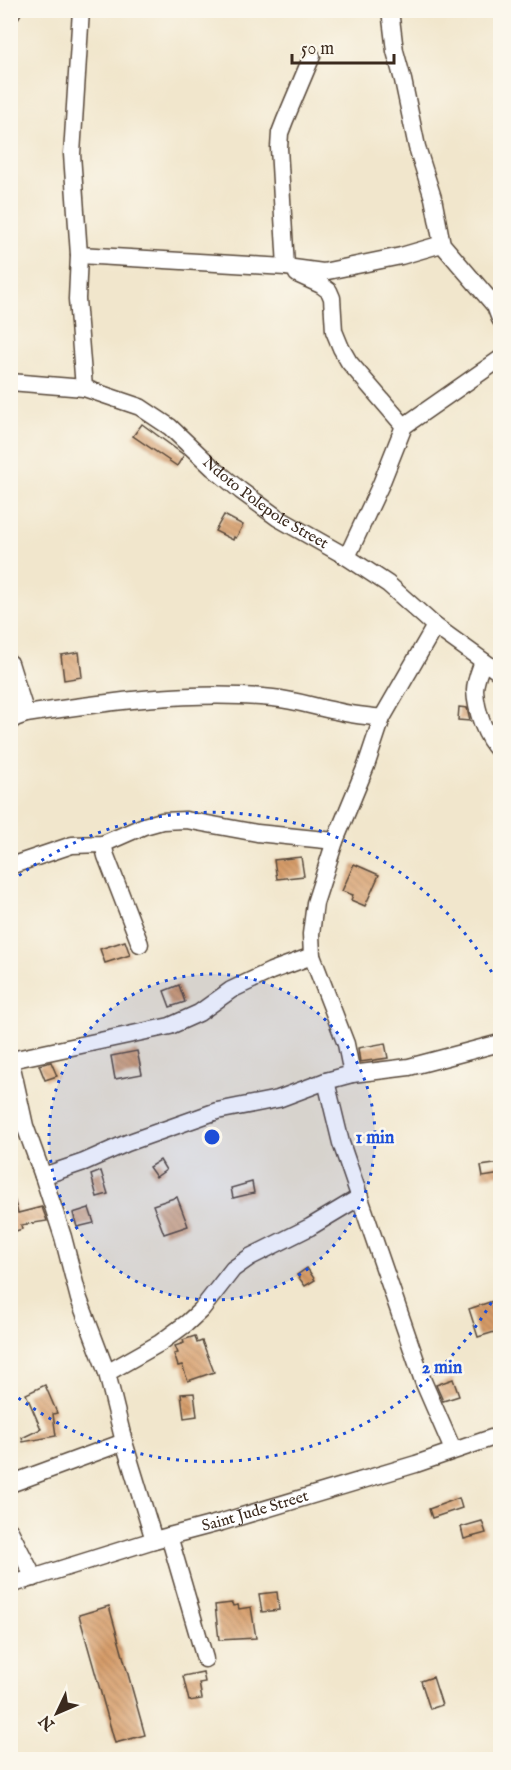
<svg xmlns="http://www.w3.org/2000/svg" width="511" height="1770" font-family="'IM FELL English',serif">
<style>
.building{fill:url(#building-back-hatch)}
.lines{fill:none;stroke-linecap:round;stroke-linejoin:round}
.minor-casing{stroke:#564638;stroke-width:19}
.minor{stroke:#fff;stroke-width:16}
.ring{fill:none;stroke:#1d4ed8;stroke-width:3;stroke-dasharray:3 6}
.labels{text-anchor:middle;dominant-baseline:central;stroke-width:5;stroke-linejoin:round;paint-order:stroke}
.street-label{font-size:16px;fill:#3b2a1e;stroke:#fbf7ec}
.centre{fill:#1d4ed8;stroke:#fbf7ec;stroke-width:3}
.ring-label{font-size:18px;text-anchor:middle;font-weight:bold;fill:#1d4ed8;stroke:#fbf7ec;stroke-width:5;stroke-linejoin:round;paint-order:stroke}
</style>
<defs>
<pattern id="building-back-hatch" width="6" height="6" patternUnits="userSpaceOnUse" patternTransform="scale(1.5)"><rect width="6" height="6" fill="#d69b67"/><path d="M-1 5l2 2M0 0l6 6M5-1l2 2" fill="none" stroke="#af7f54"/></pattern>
</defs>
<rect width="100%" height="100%" fill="#fbf7ec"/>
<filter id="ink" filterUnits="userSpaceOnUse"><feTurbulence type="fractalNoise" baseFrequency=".0167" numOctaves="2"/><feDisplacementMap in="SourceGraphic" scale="12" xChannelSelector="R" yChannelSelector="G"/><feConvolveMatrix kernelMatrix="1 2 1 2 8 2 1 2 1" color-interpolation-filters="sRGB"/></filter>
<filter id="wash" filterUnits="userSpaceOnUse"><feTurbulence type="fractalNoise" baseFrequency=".008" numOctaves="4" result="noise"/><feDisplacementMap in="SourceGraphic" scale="24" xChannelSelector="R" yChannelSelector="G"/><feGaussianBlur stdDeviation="1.35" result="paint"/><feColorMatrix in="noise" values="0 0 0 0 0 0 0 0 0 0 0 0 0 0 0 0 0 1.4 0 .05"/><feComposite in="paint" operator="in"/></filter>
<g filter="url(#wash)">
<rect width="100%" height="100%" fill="#f1e6cc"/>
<g id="blocks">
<g class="building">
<path d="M142 424 184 455 177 466 133 436Z"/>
<path d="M224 515 243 525 236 538 234 537 233 540 215 531Z"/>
<path d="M79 652 82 677 64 680 61 655Z"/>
<path d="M459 707 467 708 470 721 458 720Z"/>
<path d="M301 857 304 876 277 879 274 860Z"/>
<path d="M354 864 379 875 365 906 351 900 353 895 342 891Z"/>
<path d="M125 941 130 955 105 963 100 949Z"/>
<path d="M179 985 185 1002 170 1007 164 991Z"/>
<path d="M385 1043 388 1058 360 1062 358 1048Z"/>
<path d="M137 1051 142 1074 115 1079 111 1056Z"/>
<path d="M51 1062 57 1076 45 1080 39 1065Z"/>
<path d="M160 1160 166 1170 156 1177 149 1167Z"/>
<path d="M501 1163V1174L483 1177 481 1166Z"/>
<path d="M101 1171 108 1194 97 1197 91 1175Z"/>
<path d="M252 1182 254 1193 233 1198 231 1188Z"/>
<path d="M177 1197 188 1226 164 1234 153 1205Z"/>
<path d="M10 1199H14L18 1213 42 1207 47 1221 21 1225 22 1229 10 1233Z"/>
<path d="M89 1208 94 1223 77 1227 73 1213Z"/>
<path d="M307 1268 315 1280 305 1286 297 1275Z"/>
<path d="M496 1300 501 1315V1330L478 1337 469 1309Z"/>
<path d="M195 1336 197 1343 202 1341 214 1372 188 1381 182 1365 178 1366 174 1354 178 1353 175 1346 184 1343 183 1340Z"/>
<path d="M453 1379 459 1396 443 1401 436 1385Z"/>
<path d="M45 1385 57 1413 53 1414 56 1436 23 1442 22 1438 41 1429 26 1394Z"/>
<path d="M194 1393 197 1416 184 1418 181 1394Z"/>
<path d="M459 1498 462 1508 432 1518 429 1509Z"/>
<path d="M482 1521 486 1533 464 1539 461 1527Z"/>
<path d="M277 1592 279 1610 262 1612 259 1594Z"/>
<path d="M232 1603 233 1606 238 1605 239 1609 251 1607 256 1638 219 1640 215 1605Z"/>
<path d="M109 1606 145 1735 115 1743 79 1615Z"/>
<path d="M203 1672 205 1682 199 1683 202 1699 189 1701 183 1676Z"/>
<path d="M433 1677 442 1705 430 1709 421 1681Z"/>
</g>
</g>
</g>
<g filter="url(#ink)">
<use href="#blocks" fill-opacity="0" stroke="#564638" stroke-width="1.5"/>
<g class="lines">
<defs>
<g id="minor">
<path d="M81 10 72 154 79 255 77 299 84 388"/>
<path d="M390 10 395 51 403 80 417 147 433 198 442 244 495 306 500 319"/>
<path d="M10 15 13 10"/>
<path d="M79 255 286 267 323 272 401 256 442 244"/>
<path d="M286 267 279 148 280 133 285 120 312 56"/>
<path d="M297 274 321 285 329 291 332 298 334 331 341 348 349 362 404 426"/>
<path id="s1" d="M10 382 84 388 140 407 170 427 213 468 241 491 278 518 347 557 388 584 435 626 500 673"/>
<path d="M347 557 381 484 404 426 500 359"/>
<path d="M483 661C480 670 475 681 475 690 476 711 485 737 500 752"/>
<path d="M10 663 26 714"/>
<path d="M10 722 15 718 26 714C107 702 191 690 273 698 295 700 315 707 336 711 351 715 367 716 382 718"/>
<path d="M103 844 106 856 140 944"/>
<path d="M10 866 72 845 103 844 144 826 162 821 186 820 257 833 335 841"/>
<path d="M10 1058 25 1126 43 1176 63 1237 79 1299 107 1373 124 1442 154 1540"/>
<path d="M11 1060 170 1026 199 1013 231 990 271 971 312 956"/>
<path d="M352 1074 346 1044 312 956 311 934 315 903 335 841 366 766 382 718 435 626"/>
<path d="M326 1081 341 1143 423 1381 453 1450"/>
<path d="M43 1176 84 1162 127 1143 217 1111 278 1099 326 1081 352 1074 409 1067 500 1043"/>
<path d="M107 1373 160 1343 187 1323 201 1310 233 1269 250 1257 310 1227 360 1197"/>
<path d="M10 1484 124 1442"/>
<path d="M10 1531 34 1578"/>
<path d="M169 1536 205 1659"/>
<path id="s2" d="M10 1585 154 1540 222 1522 416 1464 500 1435"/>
</g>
</defs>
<use href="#minor" class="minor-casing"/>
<use href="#minor" class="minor"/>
</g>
</g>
<circle cx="212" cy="1137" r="163" fill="#1d4ed8" fill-opacity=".12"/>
<g class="ring">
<circle cx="212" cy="1137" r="163"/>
<path d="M500 1287A325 325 0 0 1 12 1393M12 881A325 325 0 0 1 500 987"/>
</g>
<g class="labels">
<g class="street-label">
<text stroke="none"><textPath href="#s1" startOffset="292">Ndoto Polepole Street</textPath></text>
<text stroke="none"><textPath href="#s2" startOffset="256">Saint Jude Street</textPath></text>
</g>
</g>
<circle cx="212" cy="1137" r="9" class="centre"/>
<g class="ring-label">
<text x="375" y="1143">1 min</text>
<text x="442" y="1373">2 min</text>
</g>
<rect width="511" height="1770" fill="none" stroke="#fbf7ec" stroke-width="36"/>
<g transform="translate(57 1713) rotate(226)" stroke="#fbf7ec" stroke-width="4.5" paint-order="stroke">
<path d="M0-4.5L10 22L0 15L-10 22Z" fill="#3b2a1e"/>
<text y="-9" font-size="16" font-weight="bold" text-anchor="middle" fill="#3b2a1e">N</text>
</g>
<path d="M292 54v9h102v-9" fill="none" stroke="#3b2a1e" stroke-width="3"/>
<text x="301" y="54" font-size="18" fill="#3b2a1e" stroke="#fbf7ec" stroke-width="4.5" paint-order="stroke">50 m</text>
</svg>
